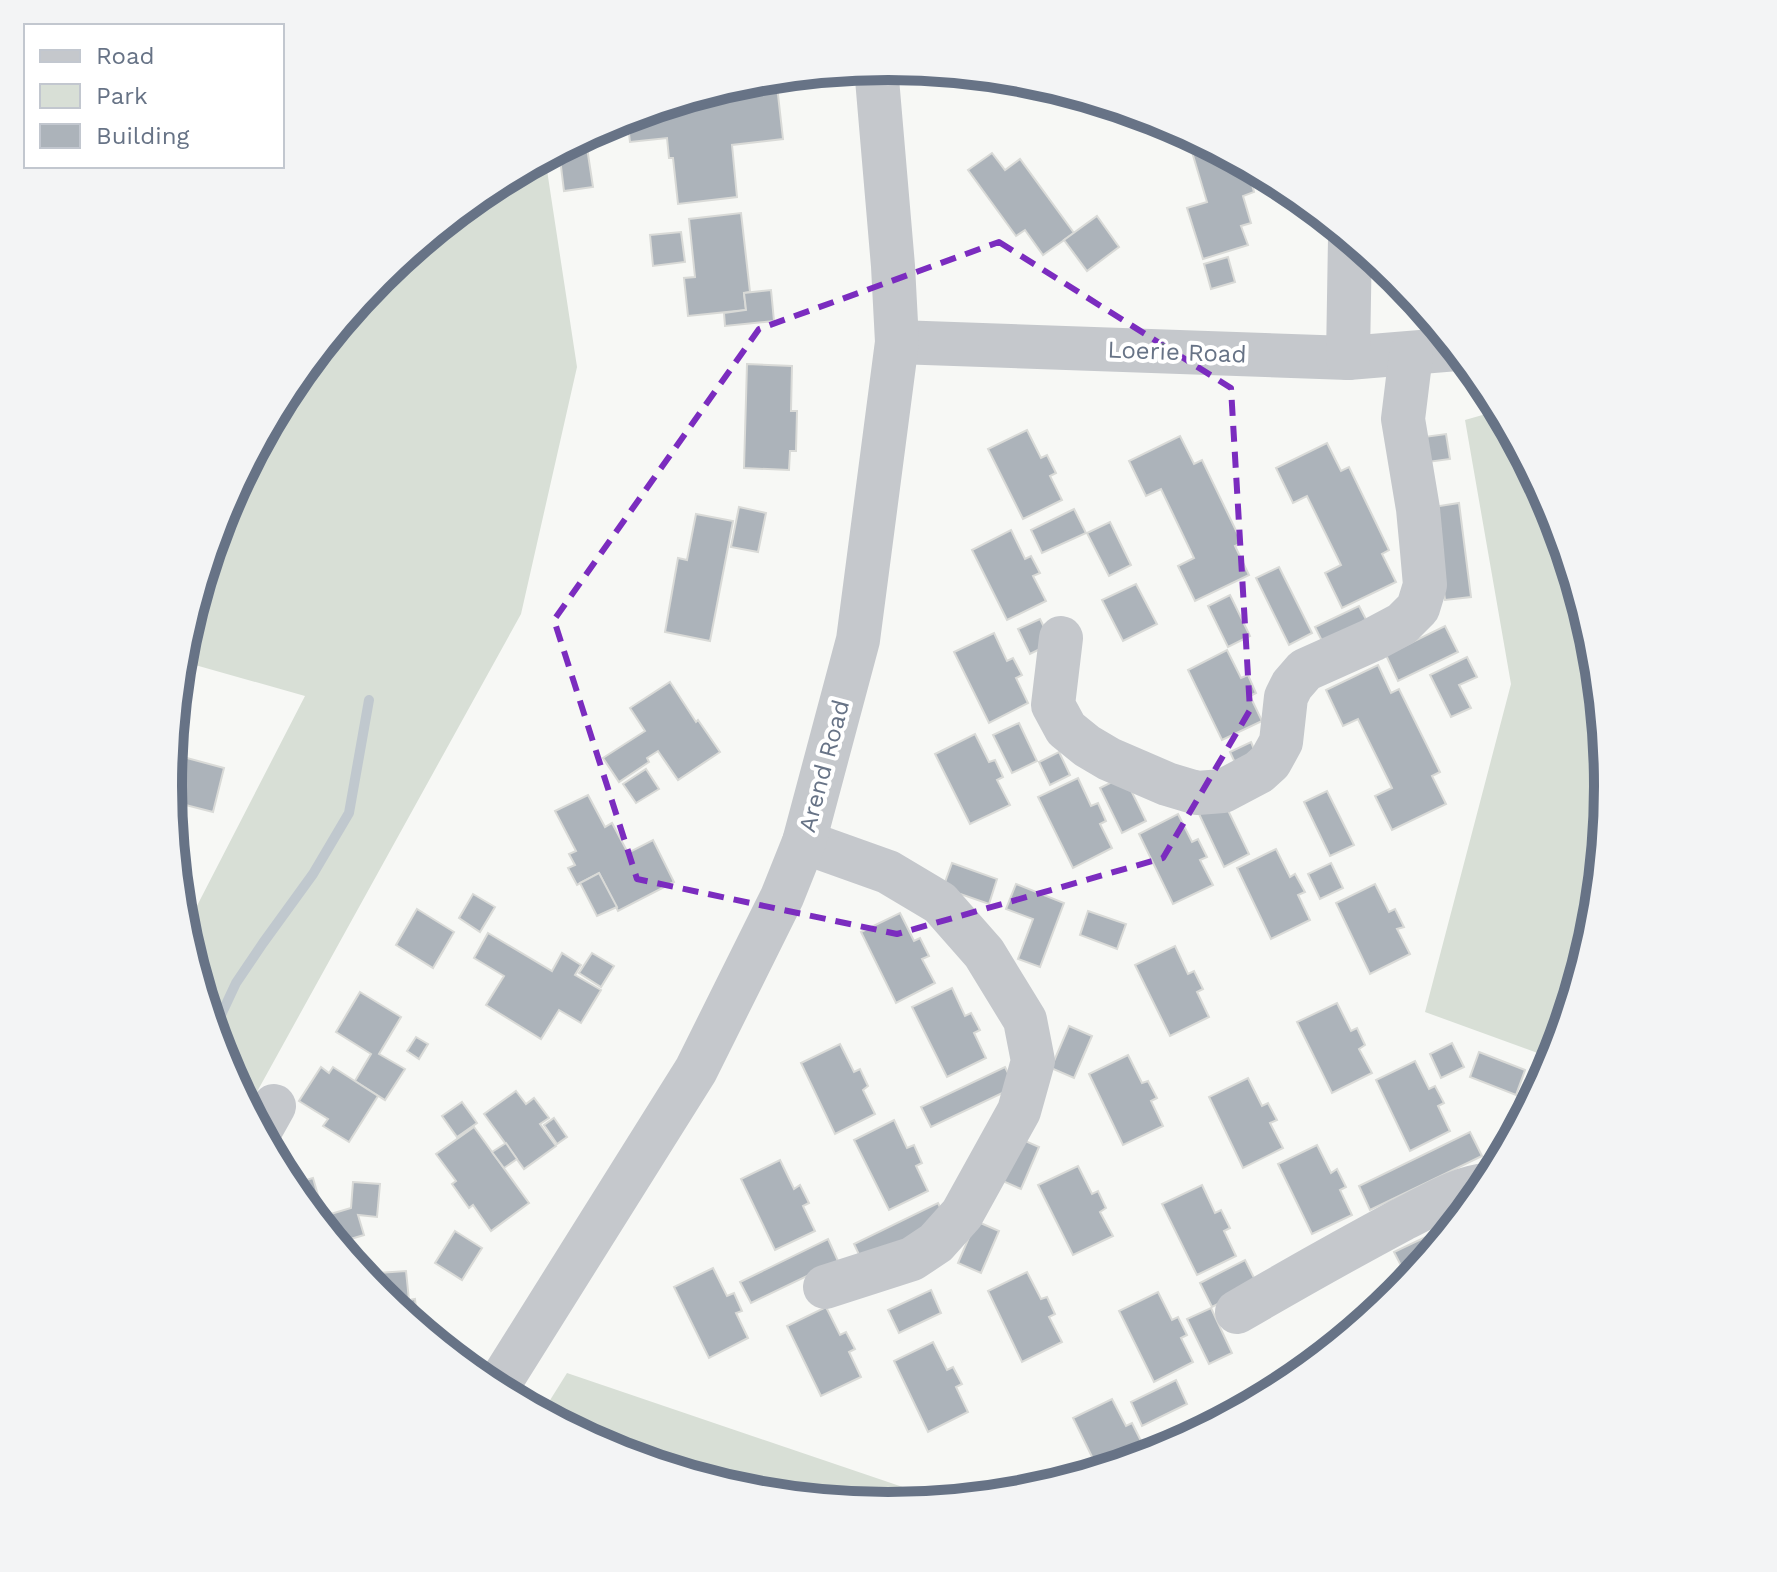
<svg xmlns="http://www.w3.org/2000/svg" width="1777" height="1572" font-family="'Work Sans',sans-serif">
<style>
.green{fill:#d8dfd6}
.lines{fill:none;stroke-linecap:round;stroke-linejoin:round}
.stream{stroke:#c0c8ce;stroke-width:10}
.building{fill:#acb3ba;stroke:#d9dad7;stroke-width:2}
.minor{stroke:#c5c8cc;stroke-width:44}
.marked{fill:none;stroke:#7b2cbf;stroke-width:6;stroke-dasharray:16 10;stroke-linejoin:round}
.labels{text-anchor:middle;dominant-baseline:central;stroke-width:8;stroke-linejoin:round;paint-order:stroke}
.street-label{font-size:24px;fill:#677386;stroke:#fff}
.rim{fill:none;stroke:#677386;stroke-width:10}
</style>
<rect width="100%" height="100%" fill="#f7f8f5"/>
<g class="green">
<path d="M545 157 577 367 521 614 248 1108 223 1061 184 931 305 696 181 661 182 645 223 510 290 386 380 277 489 187Z"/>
<path d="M1500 410 1554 511 1595 646 1608 786 1595 927 1554 1059 1425 1012 1511 684 1465 420Z"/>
<path d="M567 1373 944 1501 888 1506 748 1492 613 1451 542 1413Z"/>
</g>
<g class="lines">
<path class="stream" d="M218 1045 221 1015 236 983 263 943 313 874 349 813 369 700"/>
</g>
<g class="building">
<path d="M776 77 783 139 732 145 737 197 678 204 673 158H669L667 138 630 142 627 117 748 80Z"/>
<path d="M1031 81 1053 87 1054 96 1034 99Z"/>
<path d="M1199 139 1240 162 1245 176 1249 174 1254 192 1243 196 1251 223 1241 226 1248 245 1203 259 1187 208 1207 202 1189 142Z"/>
<path d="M586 141 593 187 564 191 559 150 572 143Z"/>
<path d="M992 153 1005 170 1020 159 1074 233 1043 255 1025 230 1016 236 968 170Z"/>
<path d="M741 213 750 292 744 293 746 310 688 316 684 278 695 277 689 219Z"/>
<path d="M1097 216 1119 247 1087 271 1064 240Z"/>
<path d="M681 232 685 262 653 266 650 235Z"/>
<path d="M1228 257 1235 282 1211 289 1204 264Z"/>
<path d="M771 290 774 321 725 326 724 313 746 310 744 293Z"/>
<path d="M747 364 792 366 791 411H797L796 451H790L789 470 744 468Z"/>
<path d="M1027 430 1041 458 1047 455 1056 473 1050 476 1062 500 1023 519 988 449Z"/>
<path d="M1446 434 1450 459 1428 462 1424 437Z"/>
<path d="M1180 436 1194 464 1202 460 1242 543 1235 546 1249 575 1195 601 1178 566 1194 558 1161 489 1146 496 1129 461Z"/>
<path d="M1327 443 1341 471 1349 467 1389 550 1382 554 1396 582 1342 608 1325 573 1341 565 1307 496 1293 503 1276 468Z"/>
<path d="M1459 503 1471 597 1445 600 1433 507Z"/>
<path d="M739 507 766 513 758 552 731 547Z"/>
<path d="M1074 509 1086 533 1042 553 1031 530Z"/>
<path d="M696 514 733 521 710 641 665 632 678 558 687 560Z"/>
<path d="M1110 522 1131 565 1109 576 1087 533Z"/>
<path d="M1011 530 1025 559 1031 556 1040 573 1033 576 1046 601 1007 620 972 550Z"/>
<path d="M1279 567 1312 633 1289 645 1256 578Z"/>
<path d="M1136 584 1157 624 1123 641 1102 600Z"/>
<path d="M1230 595 1250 636 1228 647 1208 606Z"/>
<path d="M1359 606 1372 631 1328 653 1315 627Z"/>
<path d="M1040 619 1052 643 1030 654 1018 629Z"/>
<path d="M1445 626 1458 652 1398 681 1386 655Z"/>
<path d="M994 633 1007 661 1013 658 1022 675 1016 678 1028 703 989 723 954 652Z"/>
<path d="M1227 650 1241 678 1248 675 1256 693 1250 696 1262 721 1222 740 1188 670Z"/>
<path d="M1467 657 1477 677 1459 685 1471 708 1451 717 1430 675Z"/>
<path d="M1378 665 1391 693 1399 689 1440 772 1432 776 1446 804 1392 830 1375 796 1392 788 1358 719 1343 726 1326 690Z"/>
<path d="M670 682 696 722 698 720 720 752 678 780 658 751 647 758 649 762 619 782 603 758 645 731 630 708Z"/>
<path d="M1019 723 1037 761 1012 773 993 735Z"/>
<path d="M975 734 989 762 995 760 1003 777 997 780 1010 805 970 824 935 754Z"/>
<path d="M1251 742 1259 761 1239 771 1230 752Z"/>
<path d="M1059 752 1070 775 1050 785 1039 762Z"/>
<path d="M172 754 224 768 213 812 170 801 169 786Z"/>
<path d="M646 769 659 789 636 803 623 784Z"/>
<path d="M1124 776 1146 821 1122 833 1100 788Z"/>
<path d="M1078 778 1091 806 1098 803 1106 821 1100 824 1112 848 1073 868 1038 797Z"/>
<path d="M1327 791 1354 845 1330 856 1304 802Z"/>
<path d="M588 795 605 827 612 823 628 853 653 840 674 882 618 911 599 873 577 885 568 868 575 865 569 854 576 851 555 811Z"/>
<path d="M1224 802 1249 854 1224 867 1199 814Z"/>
<path d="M1178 814 1192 842 1198 839 1207 857 1200 860 1213 885 1173 904 1139 834Z"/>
<path d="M1276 849 1290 877 1295 874 1305 892 1298 895 1310 920 1271 939 1237 868Z"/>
<path d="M952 863 997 879 989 904 943 888Z"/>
<path d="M1331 863 1343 888 1320 899 1308 874Z"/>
<path d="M599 873 617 907 597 916 580 883Z"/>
<path d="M1016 884 1064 903 1040 967 1018 959 1033 919 1006 909Z"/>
<path d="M1375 884 1389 912 1395 909 1404 927 1397 929 1410 954 1370 974 1336 903Z"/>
<path d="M473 894 495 907 480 932 459 918Z"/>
<path d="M417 909 454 932 433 968 396 945Z"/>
<path d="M1088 911 1126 924 1117 949 1080 935Z"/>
<path d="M900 913 914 941 920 938 929 956 922 959 935 983 896 1003 861 932Z"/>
<path d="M488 933 552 971 562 953 581 965 575 975 601 990 581 1023 559 1010 541 1039 486 1005 504 976 474 958Z"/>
<path d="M1175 946 1188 974 1194 971 1203 989 1197 992 1209 1017 1170 1036 1135 965Z"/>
<path d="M592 953 614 966 601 987 579 973Z"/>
<path d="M952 988 965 1016 971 1013 980 1030 974 1033 986 1058 947 1077 912 1007Z"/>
<path d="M360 992 401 1017 379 1054 405 1069 385 1100 355 1081 371 1054 336 1032Z"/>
<path d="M1337 1003 1351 1031 1357 1028 1365 1045 1359 1049 1372 1073 1332 1093 1297 1022Z"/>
<path d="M1069 1026 1092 1036 1074 1078 1051 1068Z"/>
<path d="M416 1037 428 1044 419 1059 407 1051Z"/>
<path d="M1452 1043 1464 1067 1441 1078 1430 1054Z"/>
<path d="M840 1044 854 1072 860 1069 868 1086 863 1090 875 1114 835 1134 801 1063Z"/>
<path d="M1479 1052 1525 1070 1516 1095 1470 1077Z"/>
<path d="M1128 1055 1142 1083 1148 1081 1157 1098 1151 1101 1163 1126 1123 1145 1089 1074Z"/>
<path d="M1415 1061 1429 1089 1435 1086 1444 1103 1438 1106 1450 1131 1410 1151 1376 1080Z"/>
<path d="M321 1067 329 1073 333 1067 378 1096 349 1142 323 1126 328 1119 299 1101Z"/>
<path d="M1005 1067 1015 1087 931 1127 921 1107Z"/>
<path d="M1248 1078 1262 1106 1268 1103 1277 1120 1270 1123 1283 1148 1243 1168 1209 1097Z"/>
<path d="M516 1091 526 1104 534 1098 549 1118 540 1124 556 1146 524 1169 484 1114Z"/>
<path d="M462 1102 477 1123 457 1137 442 1116Z"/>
<path d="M554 1118 567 1137 557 1144 544 1125Z"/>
<path d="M894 1120 907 1148 914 1145 922 1163 916 1166 928 1191 889 1210 854 1140Z"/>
<path d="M474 1127 529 1203 491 1231 473 1205 469 1208 452 1184 456 1181 436 1154Z"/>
<path d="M1470 1132 1482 1156 1370 1210 1359 1186Z"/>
<path d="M1016 1137 1039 1147 1021 1189 998 1179Z"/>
<path d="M506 1143 517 1159 504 1168 492 1152Z"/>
<path d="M1317 1145 1331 1173 1337 1169 1346 1187 1340 1190 1352 1215 1312 1234 1278 1164Z"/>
<path d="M780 1160 794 1189 800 1185 809 1203 803 1206 815 1231 775 1250 741 1179Z"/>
<path d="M1078 1166 1092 1194 1098 1191 1106 1208 1100 1212 1113 1236 1073 1255 1038 1185Z"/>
<path d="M313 1178 324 1216 329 1234 289 1185Z"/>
<path d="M353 1182 380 1184 377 1217 358 1215 364 1235 337 1243 329 1234 324 1216 351 1208Z"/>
<path d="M1202 1185 1215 1213 1221 1210 1230 1228 1224 1231 1236 1256 1197 1275 1162 1204Z"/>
<path d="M938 1203 947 1222 863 1263 854 1244Z"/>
<path d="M976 1221 999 1231 981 1273 958 1263Z"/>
<path d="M455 1231 482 1248 462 1280 435 1263Z"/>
<path d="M1434 1233 1439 1244 1409 1281 1394 1252Z"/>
<path d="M828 1239 838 1261 751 1303 740 1282Z"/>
<path d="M1245 1260 1257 1284 1212 1307 1200 1283Z"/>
<path d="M713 1268 727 1296 734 1293 742 1311 736 1313 748 1338 709 1358 674 1287Z"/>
<path d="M406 1271 409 1300 415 1299 418 1327 379 1295 364 1276V1274Z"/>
<path d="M1027 1272 1041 1299 1047 1297 1055 1314 1049 1317 1062 1342 1022 1362 988 1291Z"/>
<path d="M931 1290 941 1313 899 1333 888 1310Z"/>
<path d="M1158 1292 1172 1320 1178 1317 1187 1335 1181 1338 1193 1362 1154 1382 1119 1311Z"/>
<path d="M826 1307 840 1335 846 1332 855 1349 849 1352 861 1377 821 1396 787 1326Z"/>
<path d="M1211 1308 1232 1353 1209 1364 1187 1319Z"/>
<path d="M933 1342 947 1370 953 1367 962 1384 956 1387 968 1412 928 1432 894 1361Z"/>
<path d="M1176 1380 1187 1404 1142 1426 1131 1402Z"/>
<path d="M1112 1399 1126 1426 1132 1423 1141 1441 1134 1444 1141 1458 1099 1471 1073 1418Z"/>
</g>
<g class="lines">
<g class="minor">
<path d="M897 342 1348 358 1457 349"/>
<path d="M1348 358 1350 238"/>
<path d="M1061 638 1053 705 1066 729 1087 746 1109 759 1167 784 1197 793 1223 791 1259 772 1270 762 1281 742 1286 697 1292 685 1305 670 1372 640 1402 624 1418 608 1425 585 1422 551 1418 509 1403 419 1411 354"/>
<path d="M804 842 888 872 940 903 984 953 1025 1020 1033 1061 1019 1111 962 1214 936 1243 912 1259 825 1287"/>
<path d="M260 1131 274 1106"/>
<path d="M1237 1312C1292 1280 1347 1249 1403 1219 1430 1206 1458 1187 1488 1185"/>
<path d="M496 1389 696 1070 782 897 804 842 858 640 897 342 893 266 876 67"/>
</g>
</g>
<path class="marked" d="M999 242 1231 388 1250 710 1163 858 897 934 637 879 554 620 759 329Z"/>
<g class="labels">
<g class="street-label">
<text transform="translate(1177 352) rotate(2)">Loerie Road</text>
<text transform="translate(824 766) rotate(-75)">Arend Road</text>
</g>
</g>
<path d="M0 0H1777V1572H0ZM182 786a706 706 0 1 1 1412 0a706 706 0 1 1-1412 0Z" fill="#f3f4f5" fill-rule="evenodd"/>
<path class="rim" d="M182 786a706 706 0 1 1 1412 0a706 706 0 1 1-1412 0Z"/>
<rect x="24" y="24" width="260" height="144" fill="#ffffff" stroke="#c2c7cf" stroke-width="2"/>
<rect x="40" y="50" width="40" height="12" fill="#c5c8cc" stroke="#c2c7cf" stroke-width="2"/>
<text x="96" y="64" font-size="24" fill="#677386">Road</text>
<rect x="40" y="84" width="40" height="24" fill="#d8dfd6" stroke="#c2c7cf" stroke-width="2"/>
<text x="96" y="104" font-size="24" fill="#677386">Park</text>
<rect x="40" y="124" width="40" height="24" fill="#acb3ba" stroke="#c2c7cf" stroke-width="2"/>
<text x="96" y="144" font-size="24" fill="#677386">Building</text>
</svg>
